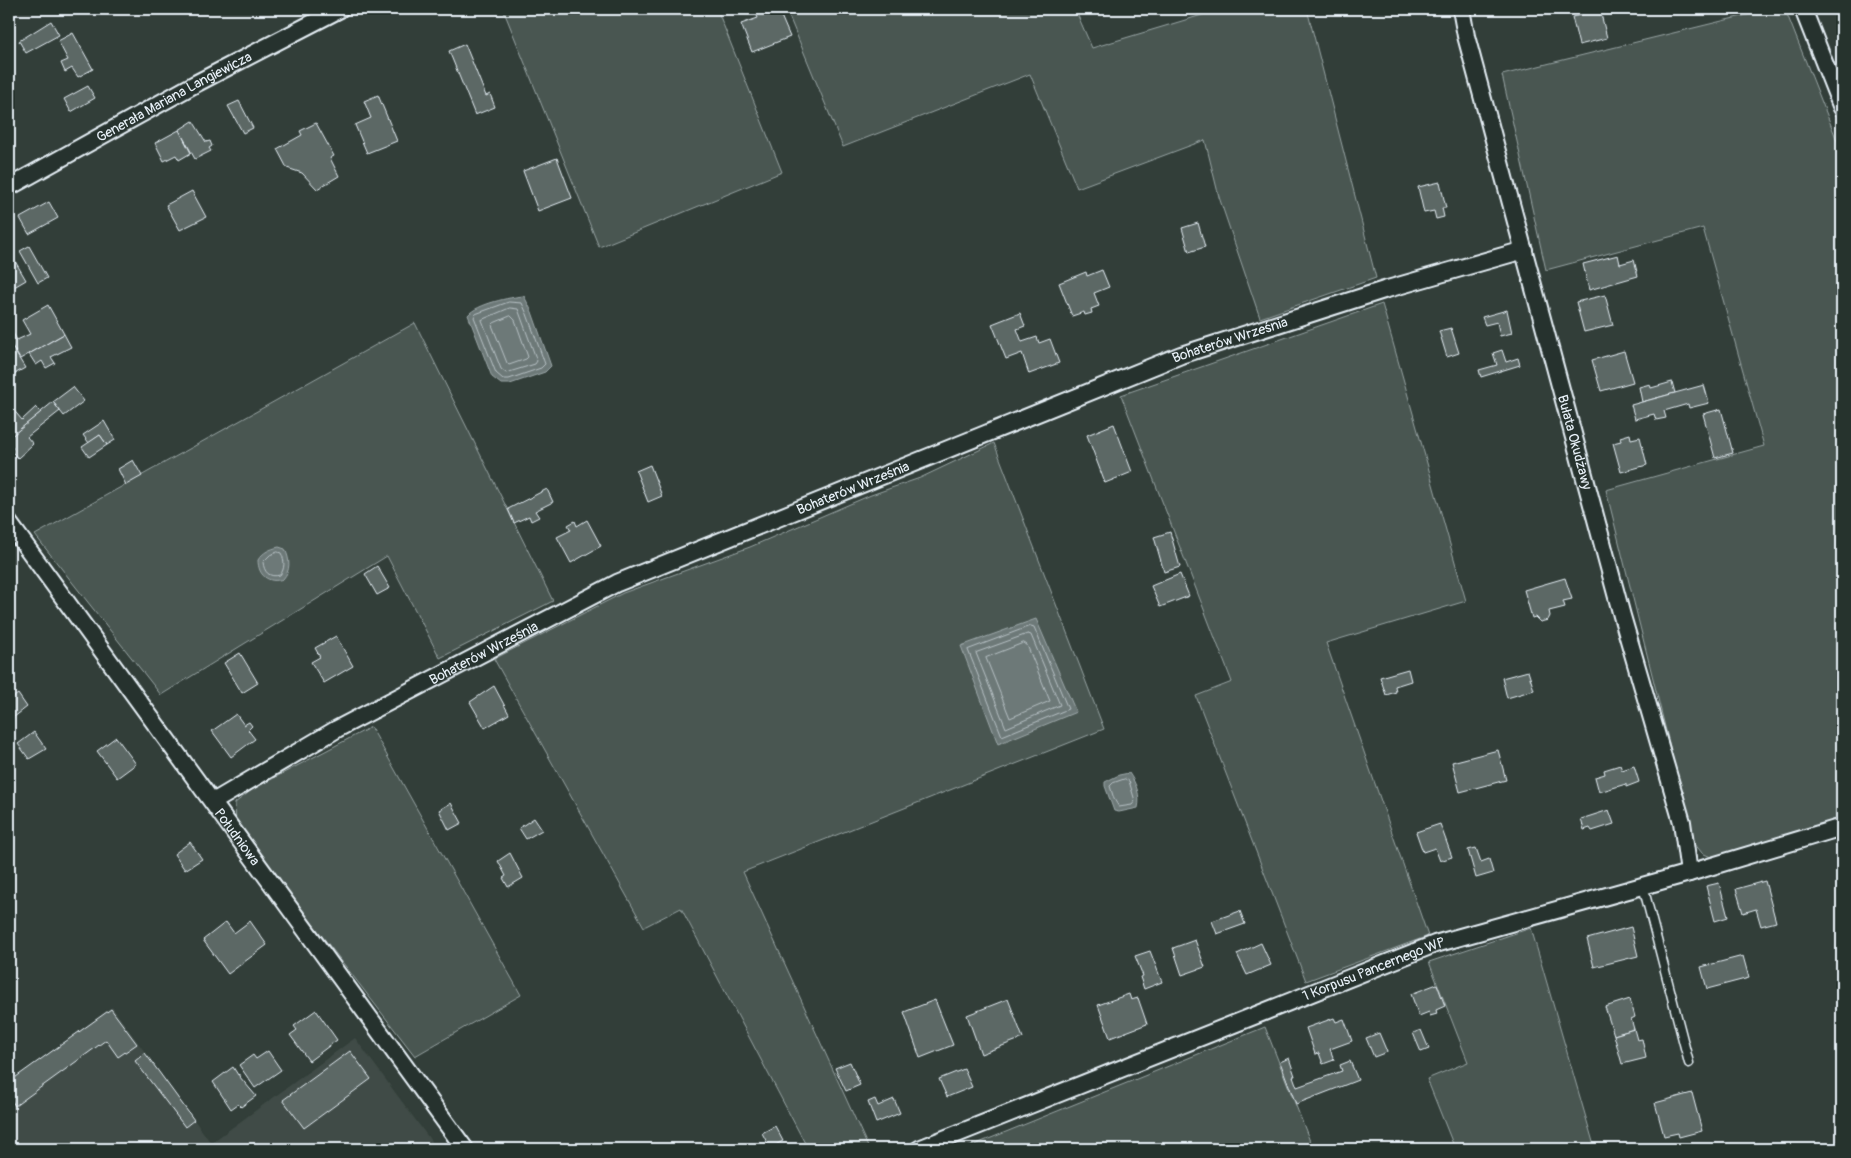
<svg xmlns="http://www.w3.org/2000/svg" width="1851" height="1158" font-family="Pangolin,sans-serif">
<style>
.built{fill:#3f4b46}
.green{fill:#495651;stroke:#98a4a4}
.water{fill:#6d7978;stroke:#9ea9ab}
.lines{fill:none;stroke-linecap:round;stroke-linejoin:round}
.shore{stroke:#b7c1c5;stroke-width:1}
.building{fill:#5c6865;stroke:#e8f1f8}
.service-casing{stroke:#e8f1f8;stroke-width:11}
.minor-casing{stroke:#e8f1f8;stroke-width:20}
.service{stroke:#26332d;stroke-width:8}
.minor{stroke:#26332d;stroke-width:16}
.labels{text-anchor:middle;dominant-baseline:central;stroke-width:4.5;stroke-linejoin:round;paint-order:stroke}
.street-label{font-size:14px;fill:#e8f1f8;stroke:#26332d}
</style>
<rect width="100%" height="100%" fill="#323e39"/>
<filter id="ink" filterUnits="userSpaceOnUse"><feTurbulence type="fractalNoise" baseFrequency=".02" numOctaves="2"/><feDisplacementMap in="SourceGraphic" scale="10" xChannelSelector="R" yChannelSelector="G"/><feConvolveMatrix kernelMatrix="1 2 1 2 8 2 1 2 1" color-interpolation-filters="sRGB"/></filter>
<g filter="url(#ink)">
<path class="built" d="M112 1007 211 1143 355 1038 437 1149H14L9 1141V1082Z"/>
<g class="green">
<path d="M503 9H717L782 172 599 247Z"/>
<path d="M786 9H1075L1092 48 1222 9H1307L1376 278 1260 318 1219 197 1205 140 1077 188 1030 74 843 147Z"/>
<path d="M1771 9H1785L1842 153V822L1717 860 1702 853 1694 843 1606 490 1764 446 1703 228 1546 270 1502 75Z"/>
<path d="M1382 304 1466 601 1326 643 1428 936 1306 981 1196 696 1232 682 1121 395Z"/>
<path d="M415 323 553 601 440 658 387 556 161 695 35 535Z"/>
<path d="M994 443 1104 729 743 872 868 1147 866 1149H808L681 908 644 927 494 659 623 593 750 547 871 495 920 478Z"/>
<path d="M371 727 521 995 415 1056 236 825 235 803 253 789Z"/>
<path d="M1531 928 1595 1149H1455L1427 1079 1468 1062 1429 962Z"/>
<path d="M1265 1027 1313 1149H964Z"/>
</g>
<g class="water">
<path d="M524 296 532 312 551 366 545 372 510 384H501L492 377 468 315C477 304 510 297 524 296Z"/>
<path d="M279 547 285 549C290 560 291 570 283 579 268 584 258 575 258 560 263 552 270 549 279 547Z"/>
<path d="M1036 619 1076 712 998 744 961 646Z"/>
<path d="M1129 773C1136 783 1141 796 1138 808L1119 812 1114 811 1105 786V782L1119 775Z"/>
</g>
<g class="lines">
<g class="shore">
<path d="M509 302 522 303 527 314 545 364 541 368 509 379H503L496 373 474 317 476 314Z"/>
<path d="M510 308 518 309 537 361 535 364 506 373 501 369 482 320Z"/>
<path d="M511 316 515 320 528 357 526 359 509 365 507 363 492 325 494 323Z"/>
<path d="M278 552 281 553C285 560 285 569 280 575 269 578 264 572 263 562L270 555Z"/>
<path d="M1031 626 1034 627 1068 709 1002 736 968 650Z"/>
<path d="M1028 634 1031 635 1060 705 1006 728 976 653Z"/>
<path d="M1024 643 1027 645 1050 701 1010 718 986 658Z"/>
<path d="M1125 779 1129 781 1135 801 1132 805 1119 807 1114 799 1110 786 1113 783Z"/>
</g>
</g>
<g class="building">
<path d="M754 9H778L790 37 752 52 741 24 758 18Z"/>
<path d="M1600 10 1607 38 1579 45 1572 17Z"/>
<path d="M51 21 59 35 26 53 19 41Z"/>
<path d="M73 33 93 69 78 77 72 68 65 72 61 63 68 60 58 41Z"/>
<path d="M465 44 486 96 490 94 495 107 475 115 449 51Z"/>
<path d="M88 86 95 98 71 112 64 99Z"/>
<path d="M378 95 397 141 367 153 355 125 371 118 364 101Z"/>
<path d="M239 101 253 128 243 133 228 106Z"/>
<path d="M193 121 206 142 210 141 212 146 209 148 211 151 195 159 179 130Z"/>
<path d="M316 123 334 156 330 158 339 176 317 189 302 173 287 168 277 149 302 135 300 131Z"/>
<path d="M179 130 191 153 179 160 176 155 164 161 155 143Z"/>
<path d="M557 158 572 198 538 211 523 171Z"/>
<path d="M1440 182 1446 208H1442L1444 217 1436 219 1434 211 1424 213 1418 187Z"/>
<path d="M192 191 206 217 180 230 166 205Z"/>
<path d="M49 202 58 218 29 234 20 218Z"/>
<path d="M1198 223 1205 247 1189 252 1182 228Z"/>
<path d="M29 246 47 278 38 283 20 251Z"/>
<path d="M1618 255 1620 264 1634 260 1638 276 1589 290 1583 264Z"/>
<path d="M12 256 26 280 9 290V258Z"/>
<path d="M1102 270 1109 287 1094 293 1099 306 1091 309 1092 313 1085 315 1084 312 1072 316 1059 283 1086 272 1087 276Z"/>
<path d="M1605 295 1613 325 1584 332 1576 302Z"/>
<path d="M48 305 64 334 20 359 9 341V329L10 328 17 340 30 334 22 320Z"/>
<path d="M1507 310 1512 333 1500 336 1497 322 1485 325 1482 317Z"/>
<path d="M1020 313 1025 326 1017 329 1022 342 1037 337 1039 343 1050 339 1059 363 1029 374 1022 353 1006 359 992 324Z"/>
<path d="M1451 328 1459 353 1447 357 1439 331Z"/>
<path d="M64 334 71 347 51 357 55 363 46 368 42 361 36 365 29 354Z"/>
<path d="M10 344 25 368 9 377V345Z"/>
<path d="M1502 350 1506 362 1518 358 1520 365 1481 377 1479 370 1497 365 1493 353Z"/>
<path d="M1624 351 1633 382 1601 391 1592 360Z"/>
<path d="M1672 382 1675 393 1642 402 1639 387 1650 384 1651 388Z"/>
<path d="M1704 385 1709 403 1689 408 1688 404 1664 411 1666 418 1656 420 1654 414 1635 419 1631 405Z"/>
<path d="M73 387 84 401 64 416 53 402Z"/>
<path d="M53 402 60 411 27 437 33 444 18 458 11 451 13 448 9 443V438Z"/>
<path d="M11 407 22 420 36 407 41 412 9 438V409Z"/>
<path d="M1721 409 1733 453 1715 458 1703 414Z"/>
<path d="M104 421 115 440 107 445 100 435 89 443 83 435Z"/>
<path d="M1114 424 1132 472 1105 483 1087 435Z"/>
<path d="M1630 434 1631 439 1640 437 1647 465 1621 472 1613 443 1621 441 1620 437Z"/>
<path d="M100 435 107 445 89 457 82 447Z"/>
<path d="M133 460 142 476 126 485 118 469Z"/>
<path d="M650 465 662 496 648 502 636 471Z"/>
<path d="M547 489 553 502 535 511 539 517 531 521 529 516 514 523 508 509Z"/>
<path d="M587 520 601 546 571 563 557 537 571 530 568 525 575 521 577 526Z"/>
<path d="M1170 532 1180 567 1164 572 1154 537Z"/>
<path d="M377 566 390 588 377 595 365 574Z"/>
<path d="M1180 574 1189 596 1160 607 1151 586Z"/>
<path d="M1565 578 1572 599 1563 601 1565 607 1549 611 1550 616 1548 620 1540 622 1535 617 1532 618 1524 590Z"/>
<path d="M336 636 353 666 324 683 311 662 320 657 315 648Z"/>
<path d="M240 653 258 683 242 693 224 663Z"/>
<path d="M1408 669 1411 681 1395 686 1396 692 1386 695 1380 677Z"/>
<path d="M1528 671 1534 690 1507 698 1502 678Z"/>
<path d="M494 686 509 714 485 728 470 702Z"/>
<path d="M18 694 27 707 9 721V700Z"/>
<path d="M236 714 244 725 249 722 252 726 248 730 255 739 231 757 212 731Z"/>
<path d="M34 732 46 749 29 759 18 744Z"/>
<path d="M116 737 136 764 117 778 97 751Z"/>
<path d="M1498 750 1506 780 1460 792 1452 762Z"/>
<path d="M1620 765 1622 770 1634 766 1639 782 1626 787V784L1599 792 1595 777 1605 774 1604 770Z"/>
<path d="M451 803 462 823 449 830 439 810Z"/>
<path d="M1609 810 1614 824 1592 831 1590 828 1584 830 1581 819Z"/>
<path d="M534 818 542 830 526 839 519 828Z"/>
<path d="M1440 824 1452 857 1440 861 1435 848 1423 852 1416 832Z"/>
<path d="M190 842 202 859 185 870 174 854Z"/>
<path d="M1476 848 1481 862 1489 859 1493 873 1476 878 1468 850Z"/>
<path d="M510 853 523 878 508 887 503 878 506 876 498 861Z"/>
<path d="M1765 881 1776 922 1761 926 1756 909 1743 913 1736 889Z"/>
<path d="M1719 883 1728 917 1715 921 1706 886Z"/>
<path d="M1240 911 1245 924 1217 934 1212 921Z"/>
<path d="M250 921 267 945 228 974 203 940 226 922 234 933Z"/>
<path d="M1631 927 1638 956 1594 967 1587 939Z"/>
<path d="M1195 940 1205 967 1182 975 1173 948Z"/>
<path d="M1261 943 1271 965 1247 975 1237 954Z"/>
<path d="M1150 951 1162 982 1144 989 1140 977 1143 976 1135 956Z"/>
<path d="M1743 956 1749 978 1707 989 1701 967Z"/>
<path d="M1437 984 1445 1006 1436 1010 1437 1014 1430 1016 1429 1012 1419 1016 1411 994Z"/>
<path d="M1129 994 1131 1000 1138 998 1147 1024 1110 1038 1098 1005Z"/>
<path d="M1008 999 1023 1038 981 1054 967 1015Z"/>
<path d="M1630 999 1635 1017 1631 1019 1634 1029 1614 1035 1605 1007Z"/>
<path d="M935 1000 953 1045 920 1058 904 1012Z"/>
<path d="M111 1009 137 1044 118 1057 106 1040 15 1106 9 1096V1082Z"/>
<path d="M316 1010 337 1040 309 1061 290 1035 297 1030 294 1026Z"/>
<path d="M1334 1018 1336 1022 1344 1019 1352 1041 1330 1049 1334 1060 1323 1064 1319 1053 1315 1054 1306 1028Z"/>
<path d="M1634 1029 1637 1040 1642 1039 1646 1058 1622 1064 1614 1035Z"/>
<path d="M1421 1030 1429 1049 1421 1052 1413 1033Z"/>
<path d="M1379 1033 1387 1052 1374 1057 1366 1038Z"/>
<path d="M268 1051 281 1070 255 1088 239 1065 253 1055 256 1059Z"/>
<path d="M350 1051 371 1079 304 1128 283 1100Z"/>
<path d="M145 1053 194 1120 185 1127 135 1061Z"/>
<path d="M1289 1058 1295 1076H1293L1297 1087 1342 1071 1340 1065 1350 1061 1358 1080 1296 1104 1280 1062Z"/>
<path d="M850 1062 860 1085 846 1091 835 1068Z"/>
<path d="M233 1067 238 1075 239 1074V1076L256 1096 241 1107 238 1104 231 1109 213 1082Z"/>
<path d="M964 1069 972 1087 947 1097 939 1079Z"/>
<path d="M1692 1093 1702 1131 1679 1137 1678 1133 1664 1136 1655 1103Z"/>
<path d="M875 1099 878 1106 894 1099 900 1113 876 1123 868 1102Z"/>
<path d="M775 1126 783 1141 770 1148 762 1133Z"/>
</g>
<g class="lines">
<defs>
<g id="service">
<path d="M1842 9V10"/>
<path d="M1643 886 1689 1063"/>
</g>
<g id="minor">
<path id="s1" d="M1461 9 1466 36 1622 616 1682 822 1689 873"/>
<path d="M1803 9 1842 108"/>
<path id="s2" d="M9 187 195 84 340 9"/>
<path id="s3" d="M9 523 465 1149"/>
<path id="s4" d="M213 802 337 729 617 583 1181 355 1384 290 1524 250"/>
<path id="s5" d="M919 1149 1435 944 1689 873 1842 827"/>
</g>
</defs>
<use href="#service" class="service-casing"/>
<use href="#minor" class="minor-casing"/>
<use href="#service" class="service"/>
<use href="#minor" class="minor"/>
</g>
</g>
<g class="labels">
<g class="street-label">
<text stroke="none"><textPath href="#s2" startOffset="188">Generała Mariana Langiewicza</textPath></text>
<text stroke="none"><textPath href="#s4" startOffset="1119">Bohaterów Września</textPath></text>
<text stroke="none"><textPath href="#s1" startOffset="448">Bułata Okudżawy</textPath></text>
<text stroke="none"><textPath href="#s4" startOffset="714">Bohaterów Września</textPath></text>
<text stroke="none"><textPath href="#s4" startOffset="309">Bohaterów Września</textPath></text>
<text stroke="none"><textPath href="#s3" startOffset="388">Południowa</textPath></text>
<text stroke="none"><textPath href="#s5" startOffset="489">1 Korpusu Pancernego WP</textPath></text>
</g>
</g>
<rect width="1851" height="1158" fill="none" stroke="#26332d" stroke-width="30"/>
<rect x="15" y="15" width="1821" height="1128" fill="none" stroke="#e8f1f8" stroke-width="2" filter="url(#ink)"/>
</svg>
